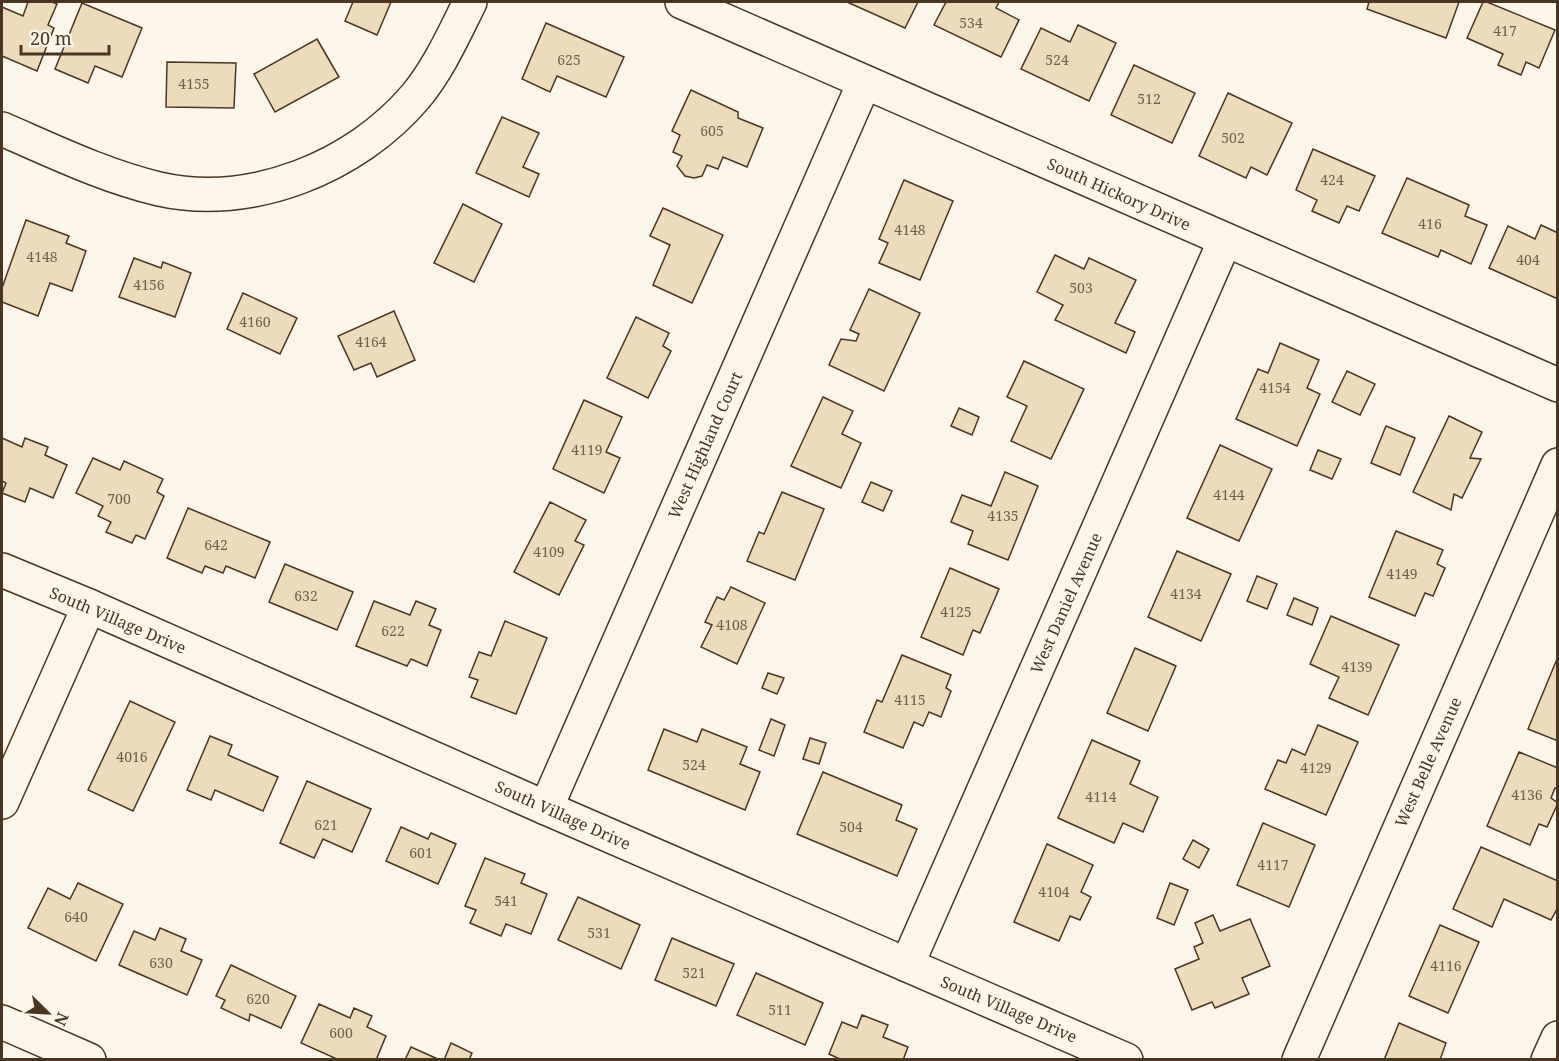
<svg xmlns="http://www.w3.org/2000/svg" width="1559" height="1061" font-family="'Noto Serif',serif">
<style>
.building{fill:#ecdcbc;stroke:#4a3520;stroke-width:1.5}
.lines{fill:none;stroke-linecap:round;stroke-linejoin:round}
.minor-casing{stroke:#4a3520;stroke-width:36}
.major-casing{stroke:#4a3520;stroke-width:36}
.minor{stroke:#fbf6e9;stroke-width:33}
.major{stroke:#fbf6e9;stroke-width:33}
.labels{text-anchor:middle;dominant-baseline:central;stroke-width:4.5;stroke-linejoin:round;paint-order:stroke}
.number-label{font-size:14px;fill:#725f47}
.street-label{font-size:16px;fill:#4a3520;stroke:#fbf6e9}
</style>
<rect width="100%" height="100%" fill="#fbf6e9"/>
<g class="building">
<path d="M28 2H52L57 4 48 25 54 28 37 71 2 56V7L23 16Z"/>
<path d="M353 2H391L377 35 345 21Z"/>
<path d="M847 2H918L905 28Z"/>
<path d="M946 2H999L996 8 1019 20 1001 57 934 25Z"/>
<path d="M1369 2H1459L1446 38 1367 9Z"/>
<path d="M1483 2H1487L1555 30 1539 68 1526 62 1521 75 1498 65 1503 54 1467 38Z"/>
<path d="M82 3 142 28 122 77 95 66 88 83 55 69Z"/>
<path d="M546 23 624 57 606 97 557 76 550 92 522 79Z"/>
<path d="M1078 25 1116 43 1089 101 1021 69 1041 28 1070 42Z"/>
<path d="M317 39 339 77 275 112 254 74Z"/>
<path d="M167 62 236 63 234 108 166 107Z"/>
<path d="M1134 65 1195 93 1172 143 1111 115Z"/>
<path d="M691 90 738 112V118L763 128 747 167 723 157 718 169 707 165 702 176 694 178 685 176 677 166 682 156 673 152 680 135 672 131Z"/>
<path d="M1228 93 1292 123 1267 175 1251 167 1246 178 1199 156Z"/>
<path d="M502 117 539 133 523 167 539 174 529 197 476 173Z"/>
<path d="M1313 149 1375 176 1359 211 1347 206 1339 223 1312 211 1317 200 1296 190Z"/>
<path d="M1407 178 1469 205 1465 216 1487 225 1471 264 1441 250 1438 257 1382 233Z"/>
<path d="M904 180 953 201 920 280 879 263 888 243 879 239Z"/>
<path d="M463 204 502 224 474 282 434 263Z"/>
<path d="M663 208 723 235 692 303 653 285 670 245 650 236Z"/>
<path d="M26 220 69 236 66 243 86 251 72 291 50 283 38 316 2 302V288Z"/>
<path d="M1541 225 1558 233V299L1489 268 1508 226 1535 239Z"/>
<path d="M1055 255 1084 269 1089 258 1136 280 1115 323 1135 332 1126 353 1055 320 1063 305 1037 292Z"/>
<path d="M134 258 161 268 163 262 191 273 175 317 119 297Z"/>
<path d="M869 289 920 313 884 391 829 365 841 339 856 341 859 334 850 330Z"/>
<path d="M243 293 297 318 280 354 227 329Z"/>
<path d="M394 311 415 360 377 377 371 363 354 370 338 336Z"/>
<path d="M636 317 669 333 663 346 671 351 648 398 607 378Z"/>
<path d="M1280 343 1319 360 1307 388 1320 394 1297 446 1236 419 1258 369 1268 373Z"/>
<path d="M1024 361 1084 389 1051 459 1011 441 1027 406 1007 397Z"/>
<path d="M1347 371 1375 384 1360 415 1332 402Z"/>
<path d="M823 397 853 411 842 434 861 443 841 488 791 466Z"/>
<path d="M584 400 622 417 606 452 620 458 604 493 553 469Z"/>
<path d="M959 408 979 417 972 435 951 426Z"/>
<path d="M1449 416 1482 432 1470 458 1481 459 1462 498 1454 494 1451 510 1413 492Z"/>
<path d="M1386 426 1415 438 1400 475 1371 463Z"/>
<path d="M2 438 22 447 25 438 48 447 45 455 67 465 53 498 30 488 25 502 2 493 6 483 2 481Z"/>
<path d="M1220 445 1272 469 1239 541 1187 518Z"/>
<path d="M1318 450 1341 459 1332 479 1310 470Z"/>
<path d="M93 458 120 470 124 461 163 479 157 492 164 496 145 539 136 535 132 543 106 532 111 522 98 516 103 506 76 493Z"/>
<path d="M1005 472 1038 486 1008 560 968 544 973 531 951 522 962 495 991 506Z"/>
<path d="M871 482 892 491 883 511 862 502Z"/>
<path d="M782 492 824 509 795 580 747 561 759 532 764 534Z"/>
<path d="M550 502 586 520 575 541 584 545 559 595 514 572Z"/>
<path d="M188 508 270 542 255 578 226 566 223 573 205 566 202 573 167 558Z"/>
<path d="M1396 531 1443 550 1437 564 1445 568 1433 596 1425 593 1415 616 1369 597Z"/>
<path d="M1177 551 1231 574 1201 641 1148 617Z"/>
<path d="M285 564 353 592 337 630 269 602Z"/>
<path d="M950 568 999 589 980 633 973 630 963 655 921 637Z"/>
<path d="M1257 576 1277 584 1267 609 1247 601Z"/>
<path d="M731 587 765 603 737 664 701 647 712 625 705 622 717 597 724 600Z"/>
<path d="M1294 598 1318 608 1312 625 1287 615Z"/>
<path d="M374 601 410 615 416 601 436 609 429 625 441 630 427 666 411 659 407 666 356 646Z"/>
<path d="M1331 616 1399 645 1368 715 1329 698 1339 677 1310 664Z"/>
<path d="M505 621 547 638 516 714 471 697 478 680 469 677 479 652 491 656Z"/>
<path d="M1135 648 1176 666 1148 731 1107 713Z"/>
<path d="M902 655 951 675 946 688 951 691 941 717 929 712 923 726 914 722 903 748 864 732 877 700 882 702Z"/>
<path d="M1557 659H1558V741L1528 729Z"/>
<path d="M768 673 784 678 777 694 762 688Z"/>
<path d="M130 701 175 722 133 811 88 790Z"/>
<path d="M771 719 785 725 774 756 759 750Z"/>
<path d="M1318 725 1358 742 1326 815 1265 789 1278 760 1286 763 1292 749 1305 755Z"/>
<path d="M664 729 697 742 702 729 747 747 740 764 760 772 745 810 648 770Z"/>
<path d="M210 736 232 745 228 755 278 777 263 811 215 790 211 800 187 790Z"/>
<path d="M810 738 826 743 819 764 803 759Z"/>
<path d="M1092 740 1140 761 1130 784 1158 797 1143 832 1123 823 1114 843 1058 818Z"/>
<path d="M1519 752 1558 768V789L1555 788 1551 798 1558 803 1547 827 1539 824 1530 845 1487 826Z"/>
<path d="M823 772 902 805 896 820 917 829 897 876 797 834Z"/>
<path d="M307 781 371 809 352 852 323 839 314 858 280 843Z"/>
<path d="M1263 823 1315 845 1289 907 1237 885Z"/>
<path d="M401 827 428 839 431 833 456 844 438 884 386 861Z"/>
<path d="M1193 840 1209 849 1199 868 1183 859Z"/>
<path d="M1047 844 1093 865 1081 892 1091 897 1080 920 1070 916 1059 941 1014 922Z"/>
<path d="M1481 847 1558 881V907L1551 920 1504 899 1492 927 1453 909Z"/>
<path d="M485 858 525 874 521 883 547 894 531 934 506 924 501 936 470 923 476 910 465 906Z"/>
<path d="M78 883 123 904 96 961 28 928 48 888 70 899Z"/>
<path d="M1170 883 1188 890 1174 925 1157 918Z"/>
<path d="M578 897 640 925 621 969 558 940Z"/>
<path d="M1213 915 1220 931 1250 919 1270 966 1242 978 1249 994 1215 1008 1212 1002 1192 1010 1175 969 1199 959 1194 947 1203 943 1195 923Z"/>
<path d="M1440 925 1479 942 1448 1013 1409 996Z"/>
<path d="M160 928 186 939 181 951 202 960 187 995 119 965 134 931 155 940Z"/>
<path d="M672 938 734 964 716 1006 655 980Z"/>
<path d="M231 965 296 996 281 1028 250 1014 249 1021 221 1008 225 1000 216 996Z"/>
<path d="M756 973 823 1003 805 1045 737 1015Z"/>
<path d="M319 1004 350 1018 354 1008 372 1016 367 1027 386 1036 376 1060H339L301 1043Z"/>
<path d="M862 1015 888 1025 883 1037 908 1047 903 1060H842L829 1054 842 1022 857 1028Z"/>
<path d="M1399 1023 1446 1043 1440 1060H1384Z"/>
<path d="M451 1043 472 1053 469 1060H444Z"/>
<path d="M411 1047 440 1060H405Z"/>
</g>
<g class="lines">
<defs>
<g id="minor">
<path d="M682 2 1558 385"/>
<path d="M2 129C53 151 104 176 159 189 251 210 356 167 416 96 439 68 454 34 470 2"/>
<path d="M2 570 89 606 546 808 1126 1060"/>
<path d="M2 802 89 606"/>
<path d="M546 808 864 83"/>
<path d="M907 965 1225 240"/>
<path d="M1299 1060 1558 465"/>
<path d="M1548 1060 1558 1038"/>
</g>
<path id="major" d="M2 1022 89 1060"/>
</defs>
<use href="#minor" class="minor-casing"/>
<use href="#major" class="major-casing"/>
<use href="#minor" class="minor"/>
<use href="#major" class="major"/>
</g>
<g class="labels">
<g class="number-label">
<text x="971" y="22">534</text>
<text x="1505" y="30">417</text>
<text x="569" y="59">625</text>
<text x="1057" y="59">524</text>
<text x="194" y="83">4155</text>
<text x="1149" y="98">512</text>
<text x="712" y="130">605</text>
<text x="1233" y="137">502</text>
<text x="1332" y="179">424</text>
<text x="1430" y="223">416</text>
<text x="910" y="229">4148</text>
<text x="42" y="256">4148</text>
<text x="1528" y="259">404</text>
<text x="149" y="284">4156</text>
<text x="1081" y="287">503</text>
<text x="255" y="321">4160</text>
<text x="371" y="341">4164</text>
<text x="1275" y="387">4154</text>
<text x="587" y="449">4119</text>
<text x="1229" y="494">4144</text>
<text x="119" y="498">700</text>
<text x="1003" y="515">4135</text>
<text x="216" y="544">642</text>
<text x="549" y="551">4109</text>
<text x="1402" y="573">4149</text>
<text x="1186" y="593">4134</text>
<text x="306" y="595">632</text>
<text x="956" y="611">4125</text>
<text x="732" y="624">4108</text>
<text x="393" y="630">622</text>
<text x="1357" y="666">4139</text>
<text x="910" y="699">4115</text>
<text x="132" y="756">4016</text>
<text x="694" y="764">524</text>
<text x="1316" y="767">4129</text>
<text x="1527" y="794">4136</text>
<text x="1101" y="796">4114</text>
<text x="326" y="824">621</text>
<text x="851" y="826">504</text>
<text x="421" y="852">601</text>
<text x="1273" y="864">4117</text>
<text x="1054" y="891">4104</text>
<text x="506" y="900">541</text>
<text x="76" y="916">640</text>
<text x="599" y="932">531</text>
<text x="161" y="962">630</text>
<text x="1446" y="965">4116</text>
<text x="694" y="972">521</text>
<text x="258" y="998">620</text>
<text x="780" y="1009">511</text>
<text x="341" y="1032">600</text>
</g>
<g class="street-label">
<text transform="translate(1119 194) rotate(24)">South Hickory Drive</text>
<text transform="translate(705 445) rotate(-66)">West Highland Court</text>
<text transform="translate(1066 603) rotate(-66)">West Daniel Avenue</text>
<text transform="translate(118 620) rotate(23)">South Village Drive</text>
<text transform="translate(1428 762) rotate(-66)">West Belle Avenue</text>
<text transform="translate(563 815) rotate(24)">South Village Drive</text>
<text transform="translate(1009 1009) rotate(23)">South Village Drive</text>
</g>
</g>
<rect width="1559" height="1061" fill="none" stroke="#4a3520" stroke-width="6"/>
<g transform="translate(48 1013) rotate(114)" stroke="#fbf6e9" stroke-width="4.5" paint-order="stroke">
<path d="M0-4.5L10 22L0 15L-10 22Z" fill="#4a3520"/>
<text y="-9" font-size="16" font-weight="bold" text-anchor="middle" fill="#4a3520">N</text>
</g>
<path d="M21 45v9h88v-9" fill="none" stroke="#4a3520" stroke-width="3"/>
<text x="30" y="45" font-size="18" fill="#4a3520" stroke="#fbf6e9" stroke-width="4.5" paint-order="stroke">20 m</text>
</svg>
